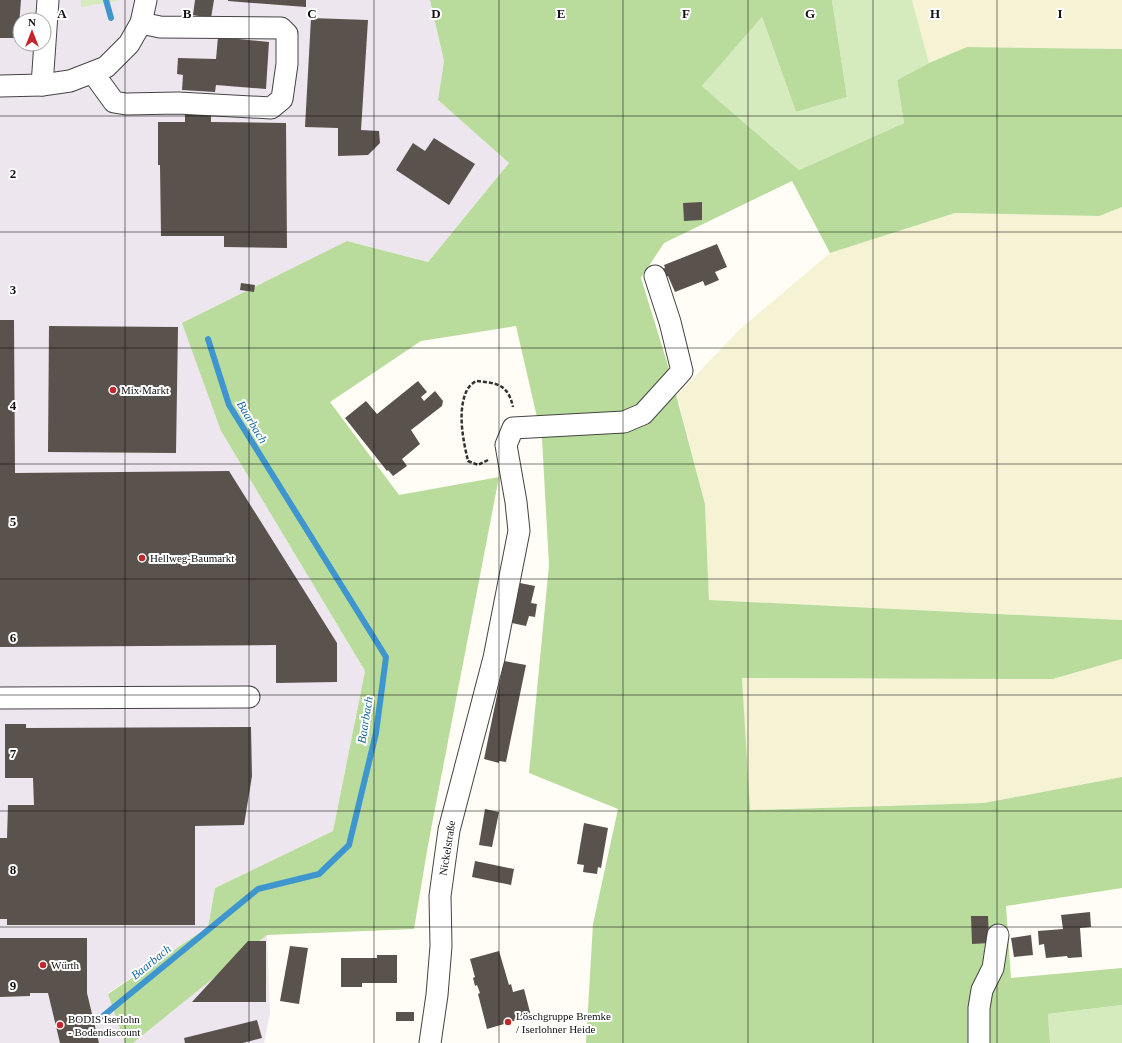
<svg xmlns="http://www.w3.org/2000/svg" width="1122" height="1043" font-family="Georgia,serif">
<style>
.industrial{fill:#eee6ef;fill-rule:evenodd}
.farmland{fill:#f6f3d4}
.green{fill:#d5ebbd}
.forest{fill:#b9dc9c}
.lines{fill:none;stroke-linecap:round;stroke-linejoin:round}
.stream{stroke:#3f96cf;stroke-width:6}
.building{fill:#5a524d}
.minor-casing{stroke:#444;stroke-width:23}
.path{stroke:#333;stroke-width:2.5;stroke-dasharray:4 2;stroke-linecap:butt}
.minor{stroke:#fff;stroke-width:21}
.grid{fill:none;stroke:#111;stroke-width:1;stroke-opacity:0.55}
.poi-dot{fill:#c4262e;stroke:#fff;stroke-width:1.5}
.labels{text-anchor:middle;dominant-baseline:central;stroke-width:4;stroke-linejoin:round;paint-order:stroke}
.poi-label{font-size:11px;fill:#111;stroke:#fff;text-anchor:start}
.street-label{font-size:11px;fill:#111;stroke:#fff}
.water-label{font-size:12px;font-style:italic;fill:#1768a6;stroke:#fff}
.grid-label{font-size:13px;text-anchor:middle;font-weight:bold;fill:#111;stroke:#fff;stroke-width:4;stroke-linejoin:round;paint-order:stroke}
</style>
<rect width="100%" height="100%" fill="#fffdf5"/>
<g class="industrial">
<path d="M0 0H430L444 61 438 100 509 163 428 262 347 241 221 431 365 671 333 831 215 888 208 927 108 993 125 1043H0ZM20 20H44V44H20Z"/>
<path d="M267 935 270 1013 264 1043H133Z"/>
</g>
<g class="farmland">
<path d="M912 0H1122V49L967 47 929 63Z"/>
<path d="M1122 207V620L709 600 705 504 677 395 740 329 830 253 955 213 1099 216Z"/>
<path d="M1122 659V777L984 803 749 810 742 678 1053 679Z"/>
</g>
<g class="green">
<path d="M81 0H117V1L81 7Z"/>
<path d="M832 0H912L929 63 897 80 904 123 799 170 702 86 762 17 796 112 847 97Z"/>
<path d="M1122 1005V1043H1050L1048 1014Z"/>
</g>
<path class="forest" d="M430 0H832L847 97 796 112 762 17 702 86 799 170 904 123 897 80 929 63 967 47 1122 49V207L1099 216 955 213 830 253 792 181 664 243 641 278 670 372 705 504 709 600 1122 620V659L1053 679 742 678 750 810 984 803 1122 777V888L1006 906 1011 978 1122 968V1005L1048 1014 1050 1043H586L593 924 618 809 529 773 549 565 542 439 516 326 421 341 330 402 399 495 499 477 428 845 414 929 267 935 133 1043H125L108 994 208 927 215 888 333 831 365 671 221 431 182 323 347 241 428 262 509 163 438 100 444 61Z"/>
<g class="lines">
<g class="stream">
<path d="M106 0 111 18"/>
<path d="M103 1016 258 889 319 874 349 845 376 733 386 657 229 405 208 339"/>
</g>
</g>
<g class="building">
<path d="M0 0H21L18 38H0Z"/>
<path d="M195 0H214L211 18 193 15Z"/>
<path d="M228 0H306V7L228 1Z"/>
<path d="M311 18 368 20 361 130 379 131 380 143 368 155 338 156V128L305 127Z"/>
<path d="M218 37 269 42 266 89 216 85 215 92 182 90 183 75 177 74 178 58 216 59Z"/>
<path d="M185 113H211V122L286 123 287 248 224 247V236H161L160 165H158V122H185Z"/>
<path d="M434 138 475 164 449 205 396 170 413 143 425 151Z"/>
<path d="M702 202V220L684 221 683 203Z"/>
<path d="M717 244 727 267 715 272 719 280 705 286 703 281 675 292 668 276 664 278 660 270 665 268 664 265Z"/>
<path d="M241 283 255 285 254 292 240 290Z"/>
<path d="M0 320H14L15 473 229 471 337 643V682L276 683V645L0 647Z"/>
<path d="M49 326 178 327 176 453 48 452Z"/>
<path d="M418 381 427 392 421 397 424 401 435 391 443 401 442 406 411 430 420 444 402 459 407 466 393 476 388 470 387 471 345 418 366 401 377 414Z"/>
<path d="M520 583 535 586 531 603 537 604 535 617 529 616 526 626 512 623Z"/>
<path d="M504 661 526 665 506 762 499 761V763L484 759Z"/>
<path d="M5 724H26V728L251 727 252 776 244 825 195 826V925H7V919H0V838H7L8 805H34L33 778H5Z"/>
<path d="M485 809 499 812 492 847 479 845Z"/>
<path d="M584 823 608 828 601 868 598 867 597 874 583 872 584 865 577 864Z"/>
<path d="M475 861 514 869 511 885 472 877Z"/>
<path d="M1090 912 1091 927 1080 928 1082 957 1068 958 1067 956 1046 958 1044 944 1039 945 1038 931 1063 929 1061 915Z"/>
<path d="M971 916H988L989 943 972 944Z"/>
<path d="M1031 935 1033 955 1014 957 1011 938Z"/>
<path d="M0 938H87V993L99 1043H60L48 993H30V996L0 997Z"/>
<path d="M248 941H266V1002H192Z"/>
<path d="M290 946 308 948 299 1004 280 1001Z"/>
<path d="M499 951 509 985 511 984 513 992 524 989 531 1016 487 1029 478 994 480 993 477 985 475 986 473 978 475 977 470 959Z"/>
<path d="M377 955H397V983H362V987H341V958H377Z"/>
<rect x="396" y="1012" width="18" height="9"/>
<path d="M257 1020 262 1038 243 1043H185L184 1038Z"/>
</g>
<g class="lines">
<defs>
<g id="minor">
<path d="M93 73 114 102 126 104 178 103 271 108 282 99 287 64V34L281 28 160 27 141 23"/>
<path d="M42 85 48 0"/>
<path d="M0 86 42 85 70 81 106 67 129 44 141 23 146 0"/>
<path d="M0 698 249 697"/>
<path d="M430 1043 437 995 441 946 440 896 449 830 494 658 519 531 516 502 506 445 513 428 624 422 643 414 682 371 670 322 655 276"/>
<path d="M979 1043V1008L982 990 993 968 998 935"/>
</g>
</defs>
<use href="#minor" class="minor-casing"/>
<path class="path" d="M488 460 478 465 468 461C463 440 457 410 467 390 469 386 473 383 476 381 497 383 508 384 513 407"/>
<use href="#minor" class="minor"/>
</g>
<path class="grid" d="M125 0V1043M249 0V1043M374 0V1043M499 0V1043M623 0V1043M748 0V1043M873 0V1043M997 0V1043M0 116H1122M0 232H1122M0 348H1122M0 464H1122M0 579H1122M0 695H1122M0 811H1122M0 927H1122"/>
<g class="poi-dot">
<circle cx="113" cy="390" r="4"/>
<circle cx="142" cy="558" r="4"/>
<circle cx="43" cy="965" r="4"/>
<circle cx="508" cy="1022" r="4"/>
<circle cx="60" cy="1025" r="4"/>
</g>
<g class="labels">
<g class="poi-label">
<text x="121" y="390">Mix Markt</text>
<text x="150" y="558">Hellweg-Baumarkt</text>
<text x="51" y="965">Würth</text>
<text x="516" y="1016">Löschgruppe Bremke<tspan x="516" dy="13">/ Iserlohner Heide</tspan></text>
<text x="68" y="1019">BODIS Iserlohn<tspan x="68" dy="13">- Bodendiscount</tspan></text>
</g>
<g class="street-label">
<text transform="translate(447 848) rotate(-81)">Nickelstraße</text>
</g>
<g class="water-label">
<text transform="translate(252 422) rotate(59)">Baarbach</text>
<text transform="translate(365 720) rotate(-81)">Baarbach</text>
<text transform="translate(151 962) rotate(-39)">Baarbach</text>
</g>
</g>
<g class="grid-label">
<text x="62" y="18">A</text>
<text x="187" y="18">B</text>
<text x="312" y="18">C</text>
<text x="436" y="18">D</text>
<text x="561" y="18">E</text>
<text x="686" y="18">F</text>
<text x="810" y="18">G</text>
<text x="935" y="18">H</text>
<text x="1060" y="18">I</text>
<text x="13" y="178">2</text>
<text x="13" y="294">3</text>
<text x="13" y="410">4</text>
<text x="13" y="526">5</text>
<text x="13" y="642">6</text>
<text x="13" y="758">7</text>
<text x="13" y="874">8</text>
<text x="13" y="990">9</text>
</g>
<g transform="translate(32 32)"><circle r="19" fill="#ffffff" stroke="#a0a0a0"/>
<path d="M0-3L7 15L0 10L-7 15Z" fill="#c4262e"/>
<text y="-6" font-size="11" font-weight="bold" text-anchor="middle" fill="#111111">N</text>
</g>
</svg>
